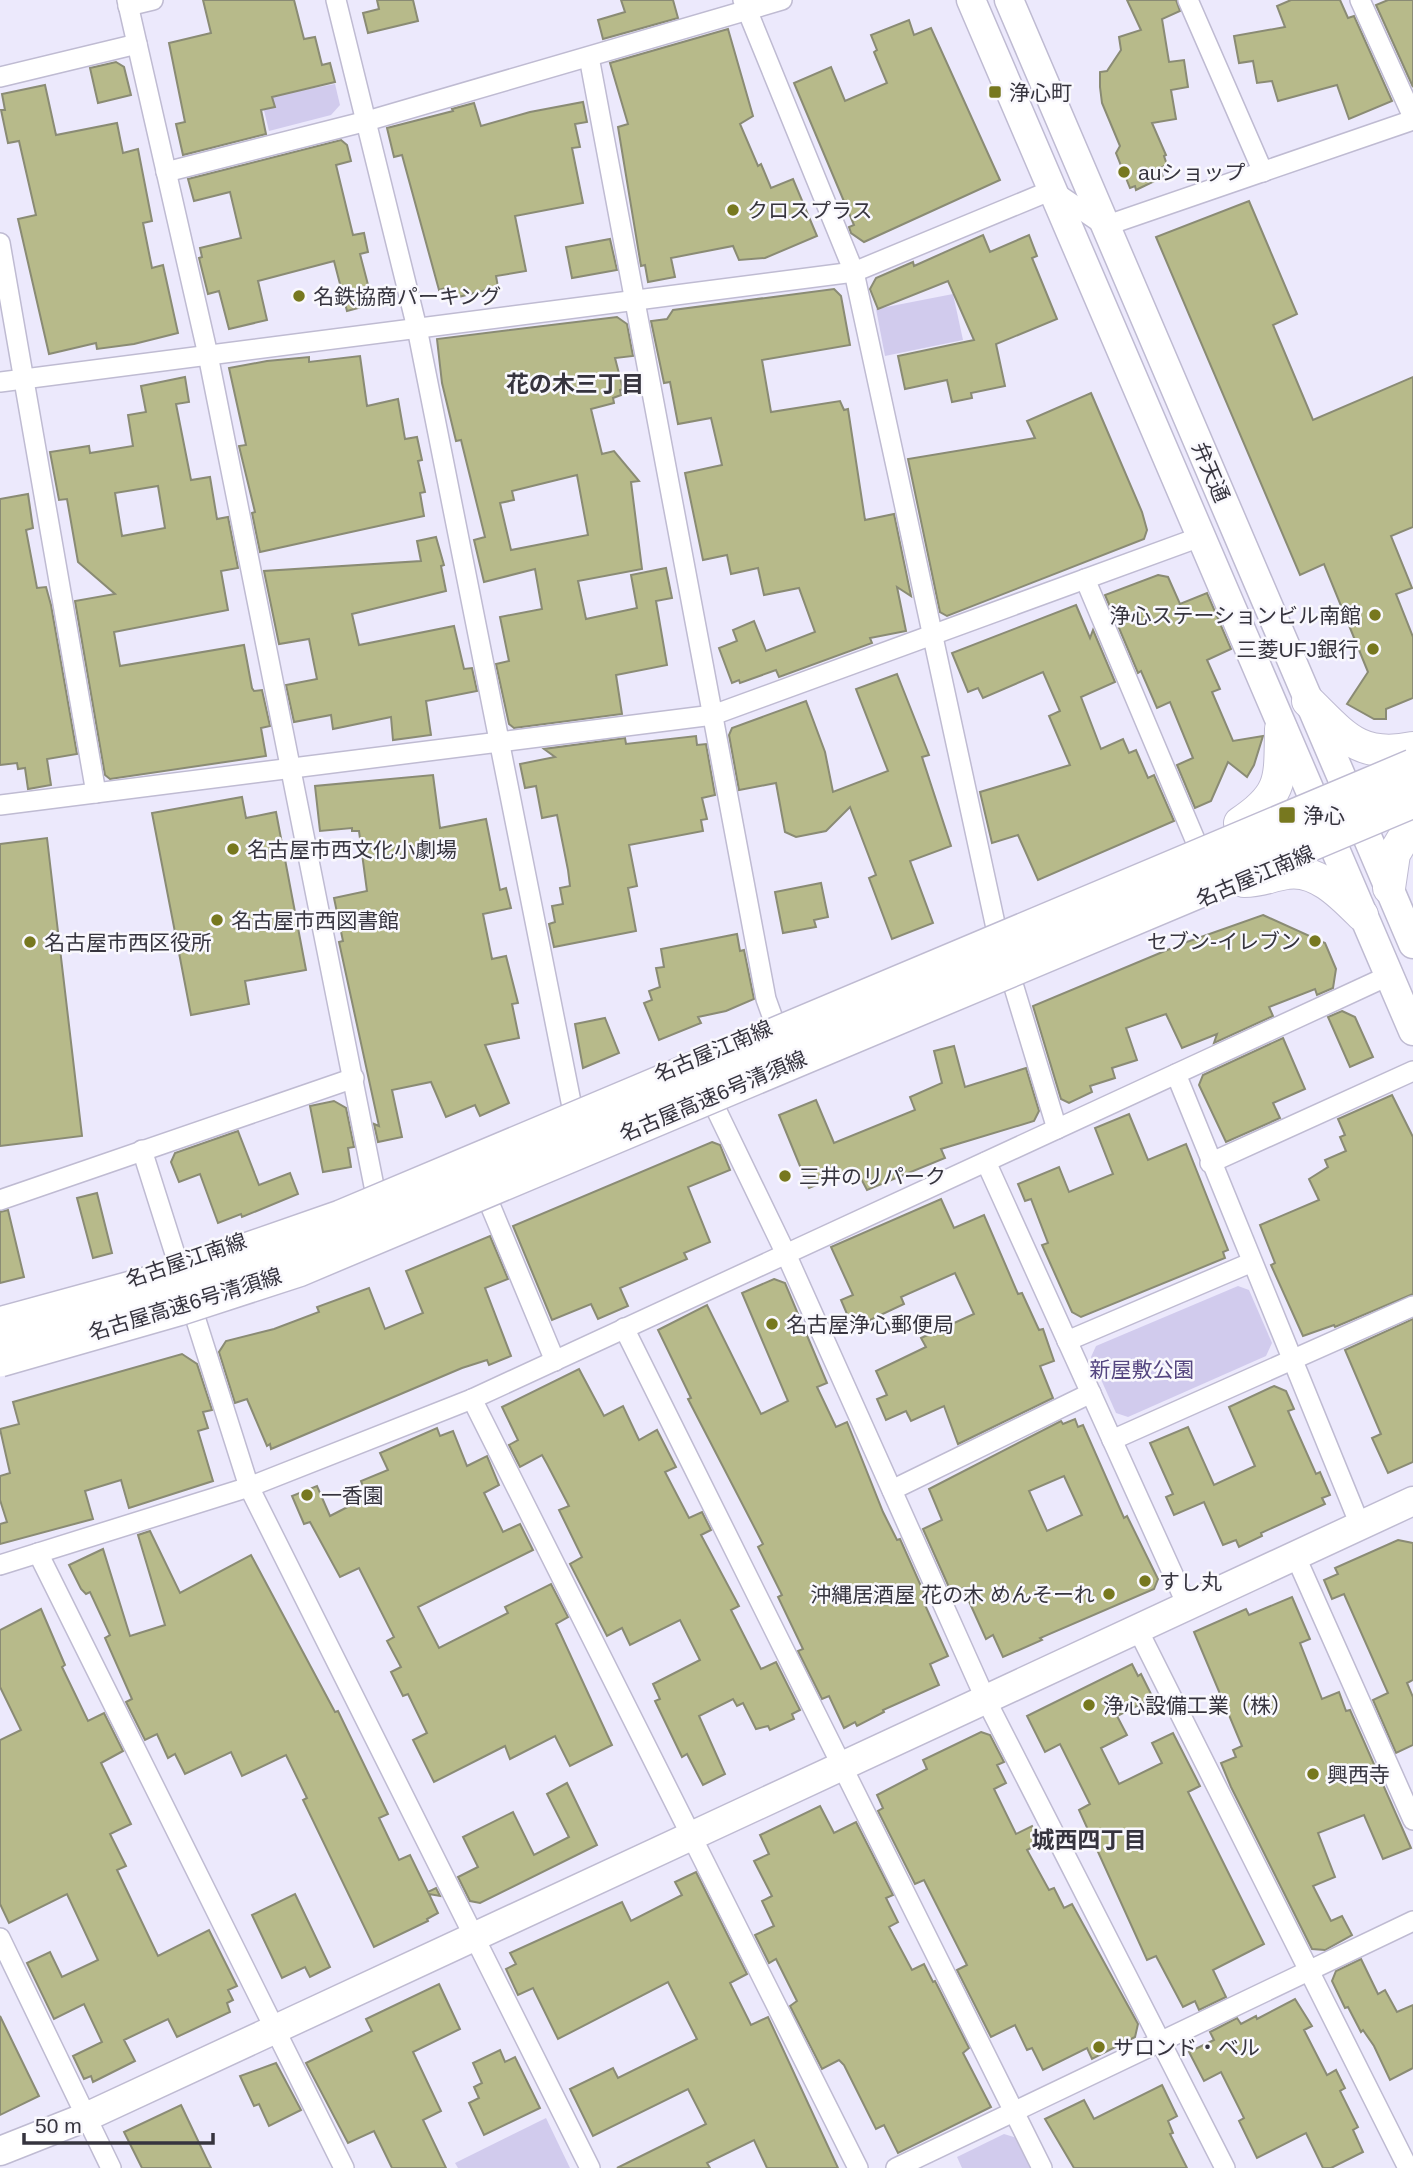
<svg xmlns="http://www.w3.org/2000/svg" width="1413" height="2168" font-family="Helvetica,'Noto Sans JP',sans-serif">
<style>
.green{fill:#d1cbed}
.building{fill:#b7ba8a;stroke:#8a8b74;stroke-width:2;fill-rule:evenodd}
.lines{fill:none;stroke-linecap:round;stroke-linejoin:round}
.street-casing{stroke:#bfbbd2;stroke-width:22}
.secondary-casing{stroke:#bfbbd2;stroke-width:31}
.primary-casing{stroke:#bfbbd2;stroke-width:34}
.street{stroke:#fff;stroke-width:19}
.secondary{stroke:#fff;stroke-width:28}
.primary{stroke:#fff;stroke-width:32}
.highway-bridge-casing{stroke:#bfbbd2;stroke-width:38;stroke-linecap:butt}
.highway-bridge{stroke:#fff;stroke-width:35}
.poi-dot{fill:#77781f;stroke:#f9f8fd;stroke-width:2.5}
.labels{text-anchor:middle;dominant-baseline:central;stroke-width:5;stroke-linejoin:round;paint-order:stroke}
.poi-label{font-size:21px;fill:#36343e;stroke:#f9f8fd;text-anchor:start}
.street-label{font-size:21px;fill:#36343e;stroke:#f9f8fd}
.park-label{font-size:21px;fill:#564781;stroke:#f9f8fd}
.neighbourhood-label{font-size:23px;font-weight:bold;fill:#36343e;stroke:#f9f8fd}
</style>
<rect width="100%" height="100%" fill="#ece9fc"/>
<g class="green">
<path d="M335 84 340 105 331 115 269 131 261 98Z"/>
<path d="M953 294 963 340 885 356 876 309Z"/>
<path d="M1238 1286 1249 1290 1272 1343 1266 1356 1128 1417 1116 1413 1091 1357 1096 1346Z"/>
<path d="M546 2118 570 2168H458L455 2163Z"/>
<path d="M1004 2134 1017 2138 1031 2168H962L957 2157Z"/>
</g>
<g class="building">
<path d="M203 0H294L304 39 315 37 322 65 330 63 335 82 272 97 275 107 261 110 266 134 183 155 176 124 185 122 169 43 211 33Z"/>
<path d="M377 0H413L418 21 368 33 363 13 379 9Z"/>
<path d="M621 0H673L678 18 603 39 598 20 625 12Z"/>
<path d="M1127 0H1176L1180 11 1162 19 1169 62 1184 60 1188 87 1171 90 1176 119 1152 123 1166 155 1164 156 1167 165 1160 168 1163 177 1136 190 1135 186 1130 188 1116 153 1120 146 1102 103 1100 87V72L1107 71 1121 50 1119 37 1141 30Z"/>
<path d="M1291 0H1340L1348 18 1354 16 1392 101 1349 119 1337 85 1278 101 1272 81 1257 83 1253 61 1239 63 1234 36 1285 27 1277 6Z"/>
<path d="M1388 0H1413V87L1376 5Z"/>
<path d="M909 20 914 35 931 28 1000 180 864 242 851 233 849 227 854 225 794 83 831 67 845 101 887 83 874 52 877 50 871 35Z"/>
<path d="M728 29 753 116 740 124 758 166 761 164 771 188 793 179 817 236 765 258 739 260 733 246 671 258 675 277 648 282 645 265 641 266 618 127 628 124 610 63Z"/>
<path d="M116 62 124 67 131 95 98 103 90 68Z"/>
<path d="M45 85 56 135 117 123 123 153 138 149 152 221 143 223 152 268 163 265 178 333 134 344 97 349 96 343 49 354 18 219 36 215 19 141 8 143 1 110H5L2 94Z"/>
<path d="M583 102 587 122 575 124 580 147 572 148 583 203 515 216 526 271 496 276 498 287 447 300 445 288 439 290 402 155 394 157 387 128 453 111 452 109 474 103 481 126 530 112Z"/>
<path d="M341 140 347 145 351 161 336 165 353 235 364 233 368 252 360 254 373 304 347 311 334 261 258 281 267 320 229 329 219 291 208 294 199 258 202 257 200 248 241 238 230 192 194 201 188 179Z"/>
<path d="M1249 201 1297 314 1273 325 1313 420 1413 377V527L1391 536 1412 588 1396 594 1413 637V698L1386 709V719H1374L1347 704 1368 672 1324 564 1300 575 1156 237Z"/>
<path d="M983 235 990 252 1029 235 1037 256 1032 258 1057 319 996 344 1005 386 971 393 972 398 952 402 947 380 905 389 898 356 974 340 948 281 878 309 870 289 876 278 913 262 914 266Z"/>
<path d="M610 239 617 270 572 278 566 247Z"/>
<path d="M834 289 841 296 850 345 762 360 771 412 840 401 844 410 848 409 865 520 894 514 911 596 897 587 906 631 870 638 872 643 779 677 776 670 740 683 739 680 732 683 719 648 737 641 733 630 754 621 766 651 815 632 799 588 764 595 758 568 731 574 727 555 703 560 685 473 722 465 711 418 678 424 670 382 664 383 651 321 667 319 673 310Z"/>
<path d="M617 317 627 324 633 356 615 358 623 389 620 390 621 395 613 398 614 403 591 409 602 454 614 451 639 481 631 482 642 569 578 581 586 619 637 608 631 575 666 568 672 598 656 601 667 665 616 675 622 714 514 728 509 724 496 664 509 661 500 617 542 609 535 569 484 582 474 540 485 537 461 440 456 441 442 383 437 339ZM577 475 588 535 511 550 500 503 514 500 512 491Z"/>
<path d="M360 356 367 406 398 399 405 439 417 437 422 460 418 461 425 492 420 493 424 516 260 552 252 513 255 512 239 446 246 445 229 368 267 361 309 357V362Z"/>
<path d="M185 377 189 402 176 404 191 480 210 477 217 519 228 517 238 568 221 571 228 610 114 632 120 666 244 645 252 688 254 691 262 690 270 726 261 728 266 756 110 779 105 775 75 601 115 594 78 562 67 499 59 500 50 452 89 446 90 453 133 446 128 415 146 412 141 386ZM158 486 165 528 122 536 115 493Z"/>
<path d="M1091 393 1142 512 1147 530 1144 539 947 616 940 612 908 459 1035 438 1027 421Z"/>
<path d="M28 494 33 528 26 530 37 588 46 587 51 605 77 754 47 759 51 785 28 789 25 768 18 769 17 763 0 765V499Z"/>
<path d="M436 537 444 565 441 566 446 591 352 614 359 645 454 626 464 669 472 668 477 691 426 701 431 735 393 740 391 717 333 729 331 715 294 722 286 685 317 679 309 639 279 644 264 571 421 561 417 541Z"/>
<path d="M1158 575 1168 577 1180 604 1207 593 1231 649 1207 660 1220 689 1212 692 1233 741 1263 736 1254 765 1247 777 1228 762 1211 801 1195 808 1177 765 1193 758 1170 702 1157 708 1141 671 1138 673 1105 595Z"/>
<path d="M1076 605 1090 638 1093 630 1115 682 1081 697 1101 749 1123 739 1129 753 1136 750 1148 778 1154 775 1174 821 1038 880 1018 835 992 843 980 792 1070 765 1049 716 1060 711 1043 672 983 698 978 688 968 692 952 653Z"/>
<path d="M897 674 929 755 922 757 951 846 910 861 933 923 892 939 869 878 876 875 850 807 826 831 796 837 785 832 776 783 739 790 729 735 732 728 806 701 825 752 833 792 888 771 856 689Z"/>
<path d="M696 736 697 745 706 744 715 795 702 798 707 819 701 820 703 831 629 845 637 886 628 888 636 931 554 947 549 924 555 922 552 906 563 904 560 888 570 886 568 870 557 815 542 818 536 786 525 788 520 764 555 757 544 749 625 738 626 744Z"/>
<path d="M433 775 440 828 486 819 500 890 506 888 511 908 483 914 492 959 506 956 518 1003 512 1004 519 1038 485 1045 509 1103 480 1116 475 1105 446 1117 431 1082 392 1090 402 1137 378 1142 374 1124 379 1126 339 942 343 941 334 898 367 891 359 831H352V828L320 831 315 786Z"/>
<path d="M242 797 246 818 276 812 306 970 245 981 249 1004 191 1015 152 813Z"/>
<path d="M47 838 82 1136 0 1146V844Z"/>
<path d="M821 883 828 917 814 920 816 927 783 933 775 892Z"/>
<path d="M1263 915 1325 943 1336 969 1333 988 1317 995 1315 989 1269 1007 1273 1016 1214 1043 1217 1034 1182 1048 1166 1014 1126 1028 1137 1060 1112 1068 1115 1078 1090 1086 1092 1092 1069 1103 1061 1099 1033 1006 1184 943Z"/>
<path d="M737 934 740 951 744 950 754 999 726 1011 698 1017 701 1023 659 1040 644 1003 652 1000 649 991 660 987 656 968 664 967 661 949Z"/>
<path d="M1342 1011 1355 1017 1373 1057 1350 1067 1328 1017Z"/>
<path d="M605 1018 619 1053 583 1068 575 1024Z"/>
<path d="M1283 1038 1305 1089 1273 1103 1280 1118 1226 1142 1199 1085 1203 1075Z"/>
<path d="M954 1046 965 1087 1026 1068 1039 1111 1034 1121 941 1149 945 1158 867 1190 856 1169 809 1188 779 1115 816 1100 834 1143 915 1110 910 1097 942 1083 934 1051Z"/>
<path d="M1392 1095 1413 1137V1294L1335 1327 1334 1325 1303 1336 1271 1265 1275 1263 1260 1225 1319 1200 1309 1179 1328 1167 1325 1160 1346 1151 1340 1137 1345 1135 1338 1119Z"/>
<path d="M334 1101 346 1108 354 1147 348 1148 351 1167 323 1172 310 1106Z"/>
<path d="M1129 1114 1148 1160 1186 1144 1228 1250 1223 1252 1225 1258 1081 1317 1072 1312 1042 1245 1048 1243 1031 1199 1025 1201 1018 1184 1059 1167 1069 1192 1113 1174 1095 1128Z"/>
<path d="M238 1131 259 1185 290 1173 298 1194 242 1217 241 1214 218 1223 200 1174 179 1182 171 1162 175 1153Z"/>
<path d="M712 1142 720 1145 730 1170 688 1187 710 1242 684 1253 687 1259 620 1288 628 1306 598 1319 591 1304 552 1320 513 1226Z"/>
<path d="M97 1193 112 1253 93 1258 77 1198Z"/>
<path d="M941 1199 954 1228 984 1215 1018 1294 1022 1293 1039 1330 1043 1329 1054 1361 1040 1366 1053 1398 958 1444 944 1406 911 1421 906 1411 886 1420 877 1399 887 1395 876 1371 926 1347 921 1338 974 1314 955 1273 901 1297 904 1304 853 1328 841 1300 853 1295 831 1247Z"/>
<path d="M8 1210 24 1277 0 1283V1212Z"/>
<path d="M490 1236 508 1279 485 1288 511 1356 489 1365 487 1360 462 1368 271 1449 270 1444 267 1446 247 1399 235 1403 219 1352 226 1341 274 1329 319 1312 317 1307 369 1288 385 1329 423 1313 406 1271Z"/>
<path d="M774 1279 785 1283 827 1383 817 1387 836 1427 847 1422 883 1512 897 1540 900 1539 929 1604 925 1605 948 1656 930 1664 939 1685 883 1710 884 1712 857 1726 855 1722 844 1728 829 1696 822 1699 798 1651 803 1649 778 1597 782 1595 758 1547 763 1544 688 1399 691 1398 658 1330 707 1305 761 1414 788 1401 742 1293Z"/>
<path d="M1413 1319V1462L1388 1473 1372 1438 1381 1434 1345 1350Z"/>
<path d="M182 1354 197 1364 212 1410 203 1412 208 1428 198 1431 213 1481 129 1508 121 1480 85 1491 93 1519 0 1544V1524L7 1522 0 1500V1476L10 1473 0 1429 19 1424 13 1402Z"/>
<path d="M579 1369 604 1416 623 1406 639 1440 657 1430 676 1467 665 1472 689 1518 702 1512 711 1530 701 1535 739 1606 731 1610 761 1669 776 1662 800 1710 792 1714 794 1719 770 1730 768 1726 756 1729 743 1703 737 1706 733 1699 699 1716 725 1774 703 1785 687 1754 682 1757 655 1701 660 1699 653 1684 700 1660 680 1620 630 1645 622 1628 607 1636 570 1564 582 1557 559 1510 569 1506 547 1464 542 1455 520 1467 509 1445 518 1440 502 1407Z"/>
<path d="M1274 1386 1286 1391 1294 1409 1288 1411 1316 1474 1320 1472 1330 1495 1322 1498 1325 1504 1261 1533 1262 1536 1239 1547 1236 1540 1223 1545 1204 1502 1174 1515 1166 1497 1173 1494 1150 1443 1188 1427 1214 1485 1255 1466 1229 1407Z"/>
<path d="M1075 1419 1078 1427 1083 1425 1124 1518 1127 1516 1158 1579 1154 1589 1040 1638 1042 1640 1003 1657 993 1635 986 1639 963 1588 952 1594 923 1529 942 1520 929 1489 1061 1421 1063 1424ZM1064 1476 1082 1515 1047 1531 1029 1491Z"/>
<path d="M437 1428 440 1436 453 1431 467 1466 487 1456 499 1485 484 1493 503 1532 520 1524 533 1550 418 1607 439 1648 508 1613 505 1607 551 1584 568 1617 556 1624 612 1745 570 1766 555 1736 510 1759 505 1746 434 1782 413 1740 427 1733 408 1694 403 1696 391 1672 401 1667 387 1641 394 1637 359 1568 340 1577 310 1522 304 1524 292 1496 317 1486 330 1516 367 1497 361 1481 388 1470 380 1453Z"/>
<path d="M150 1531 180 1593 251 1555 335 1712 338 1711 388 1814 379 1818 399 1860 410 1855 428 1892 436 1888 440 1896 429 1894 438 1913 427 1919 428 1921 374 1947 303 1800 307 1798 286 1755 242 1776 231 1752 185 1774 175 1754 168 1758 157 1734 145 1740 126 1702 132 1699 105 1638 110 1635 90 1592 86 1594 81 1589 69 1565 103 1549 130 1636 165 1625 138 1535Z"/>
<path d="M1398 1540 1413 1543V1680L1407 1683 1413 1697V1745L1396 1753 1373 1700 1388 1693 1344 1594 1332 1599 1324 1580 1338 1574 1335 1568Z"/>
<path d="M1292 1597 1310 1639 1300 1643 1322 1699 1339 1692 1346 1711 1350 1710 1411 1848 1383 1859 1364 1815 1318 1833 1335 1877 1313 1886 1331 1921 1342 1916 1352 1935 1325 1950 1312 1949 1231 1787 1221 1763 1236 1757 1233 1750 1242 1746 1194 1632 1246 1609 1249 1615Z"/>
<path d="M41 1609 65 1665 62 1667 88 1721 104 1713 123 1751 101 1763 131 1824 110 1834 126 1866 117 1870 158 1956 209 1930 237 1986 228 1990 233 2000 227 2003 230 2012 177 2037 168 2019 124 2040 135 2061 93 2082 91 2076 84 2079 73 2056 102 2042 84 2004 54 2019 27 1963 50 1952 62 1977 98 1960 67 1894 9 1923 0 1904V1740L21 1730 0 1687V1630Z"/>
<path d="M1132 1664 1138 1676 1141 1674 1153 1698 1117 1716 1127 1735 1101 1748 1119 1784 1162 1763 1152 1743 1173 1733 1200 1786 1188 1792 1264 1944 1213 1970 1226 1997 1199 2010 1195 2001 1183 2007 1156 1956 1147 1960 1079 1810 1090 1804 1060 1744 1045 1752 1027 1716Z"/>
<path d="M981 1732 990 1735 1004 1762 997 1765 1006 1783 994 1789 1016 1834 1032 1826 1040 1843 1027 1850 1049 1890 1054 1888 1064 1908 1072 1904 1138 2024 1135 2037 1092 2059 1087 2048 1043 2070 1032 2048 1027 2050 1015 2025 991 2037 957 1970 967 1965 924 1880 915 1884 878 1811 883 1808 877 1795 927 1769 923 1760Z"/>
<path d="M567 1783 597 1845 480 1903 470 1901 458 1877 478 1867 463 1837 513 1812 534 1855 569 1837 547 1794Z"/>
<path d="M820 1806 834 1833 856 1822 893 1895 886 1898 898 1922 889 1927 912 1970 924 1964 933 1982 935 1981 969 2048 963 2053 991 2107 898 2153 884 2125 876 2129 844 2065 839 2060 822 2069 790 2006 797 2001 776 1959 769 1963 755 1935 774 1926 762 1901 772 1896 754 1861 769 1854 760 1835Z"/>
<path d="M696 1872 747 1974 730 1983 751 2025 768 2017 838 2168H767L754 2140 707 2163 710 2168H617L706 2124 688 2089 593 2136 570 2089 613 2068 618 2078 697 2039 668 1982 558 2039 533 1988 518 1995 506 1969 516 1964 510 1953 622 1902 631 1921 682 1895 675 1882Z"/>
<path d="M295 1894 330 1967 310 1977 305 1967 282 1978 252 1915Z"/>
<path d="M1361 1959 1378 1994 1385 1990 1397 2012 1413 2005V2068L1390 2080 1374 2046 1363 2030 1361 2032 1348 2007 1345 2008 1332 1981 1336 1971Z"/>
<path d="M439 1984 460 2029 413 2052 441 2111 423 2120 446 2168H392L374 2131 348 2143 306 2063 372 2031 366 2019Z"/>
<path d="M1295 1999 1312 2026 1304 2030 1327 2075 1336 2070 1345 2088 1340 2091 1358 2127 1353 2130 1363 2152 1331 2168H1323L1306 2133 1257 2158 1239 2121 1244 2118 1221 2072 1204 2081 1189 2052 1214 2040 1210 2032 1237 2018 1241 2024 1256 2016 1257 2019Z"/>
<path d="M0 2016 39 2096 0 2115Z"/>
<path d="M500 2050 505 2062 515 2057 540 2108 484 2135 469 2103 479 2098 474 2087 482 2083 473 2063Z"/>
<path d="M276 2063 301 2110 269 2126 259 2104 254 2106 240 2076Z"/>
<path d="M1162 2085 1177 2116 1168 2121 1173 2133 1170 2134 1187 2168H1074L1045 2119 1084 2100 1094 2119Z"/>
<path d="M181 2105 211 2168H142L124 2132Z"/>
</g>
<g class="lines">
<defs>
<g id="street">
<path d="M127 0 208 355 375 1191"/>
<path d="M336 0 417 328 573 1112"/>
<path d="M743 0 854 272 996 928 1057 1129"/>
<path d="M1188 0 1263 172"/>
<path d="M1360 0 1413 117"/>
<path d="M128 6 153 0"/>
<path d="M589 57 766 999 775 1024"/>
<path d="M0 77 137 44"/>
<path d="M166 172 367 121 782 0"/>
<path d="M0 243 96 793"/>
<path d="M0 382 854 272 1052 190 1105 226 1413 120"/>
<path d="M1085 579 1196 842"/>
<path d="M0 805 713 715 1200 537"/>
<path d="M1176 1074 1360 1525"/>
<path d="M714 1105 786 1254 985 1698 1225 2168"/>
<path d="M142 1150 249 1487 590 2168"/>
<path d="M986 1162 1187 1605"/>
<path d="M1210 1163 1413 1071"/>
<path d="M0 1200 354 1078"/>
<path d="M488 1200 555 1361"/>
<path d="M624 1328 1042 2168"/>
<path d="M1067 1341 1250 1263"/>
<path d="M472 1399 858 2168"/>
<path d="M1112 1440 1413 1306"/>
<path d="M892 1490 1091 1393"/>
<path d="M38 1553 344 2168"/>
<path d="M1295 1555 1413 1820"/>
<path d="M0 1565 249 1487 472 1399 1388 976"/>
<path d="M1137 1628 1408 2168"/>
<path d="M0 1938 111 2168"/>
<path d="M896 2168 1413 1921"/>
</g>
<g id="secondary">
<path d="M971 0 1413 1031"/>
<path d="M1009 0 1413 944"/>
<path d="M0 2151 86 2117 1413 1501"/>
</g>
<g id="primary">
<path d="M1308 701C1344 736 1359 759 1413 748"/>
<path d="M1240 823C1284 794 1280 778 1281 729"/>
<path d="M1244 881C1263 881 1271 875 1287 873 1317 868 1343 896 1362 915"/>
<path d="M1389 888 1394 854 1413 822"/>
</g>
</defs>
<use href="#street" class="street-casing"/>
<use href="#secondary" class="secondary-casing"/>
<use href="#primary" class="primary-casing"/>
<use href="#street" class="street"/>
<use href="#secondary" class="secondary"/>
<use href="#primary" class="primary"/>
<defs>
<g id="highway-bridge">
<path d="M0 1325 157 1282 341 1218 1413 767"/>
<path d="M0 1359 178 1308 298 1269 1413 800"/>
</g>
</defs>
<use href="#highway-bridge" class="highway-bridge-casing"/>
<use href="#highway-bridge" class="highway-bridge"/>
</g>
<g class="poi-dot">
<rect x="988" y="85" width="14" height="14" rx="3.5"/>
<circle cx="1124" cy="172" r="7"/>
<circle cx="733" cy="210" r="7"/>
<circle cx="299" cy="296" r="7"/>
<circle cx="1375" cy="615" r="7"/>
<circle cx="1373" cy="649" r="7"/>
<rect x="1278" y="806" width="18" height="18" rx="3.5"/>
<circle cx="233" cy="849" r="7"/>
<circle cx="217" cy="920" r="7"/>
<circle cx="1315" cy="941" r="7"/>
<circle cx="30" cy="942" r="7"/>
<circle cx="785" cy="1176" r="7"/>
<circle cx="772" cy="1324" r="7"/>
<circle cx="307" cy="1495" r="7"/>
<circle cx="1145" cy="1581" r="7"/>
<circle cx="1109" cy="1594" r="7"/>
<circle cx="1089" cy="1705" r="7"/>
<circle cx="1313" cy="1774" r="7"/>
<circle cx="1099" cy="2047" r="7"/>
</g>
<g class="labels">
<g class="poi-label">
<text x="1009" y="92">浄心町</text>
<text x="1138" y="172">auショップ</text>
<text x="747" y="210">クロスプラス</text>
<text x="313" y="296">名鉄協商パーキング</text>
<text x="1361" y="615" text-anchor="end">浄心ステーションビル南館</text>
<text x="1359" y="649" text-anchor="end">三菱UFJ銀行</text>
<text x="1303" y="815">浄心</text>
<text x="247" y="849">名古屋市西文化小劇場</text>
<text x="231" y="920">名古屋市西図書館</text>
<text x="1301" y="941" text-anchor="end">セブン-イレブン</text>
<text x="44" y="942">名古屋市西区役所</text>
<text x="799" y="1176">三井のリパーク</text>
<text x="786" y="1324">名古屋浄心郵便局</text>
<text x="321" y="1495">一香園</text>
<text x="1159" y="1581">すし丸</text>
<text x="1095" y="1594" text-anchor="end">沖縄居酒屋 花の木 めんそーれ</text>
<text x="1103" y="1705">浄心設備工業（株）</text>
<text x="1327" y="1774">興西寺</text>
<text x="1113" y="2047">サロンド・ベル</text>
</g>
<g class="street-label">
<text transform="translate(1211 472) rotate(67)">弁天通</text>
<text transform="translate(1255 876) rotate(-23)">名古屋江南線</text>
<text transform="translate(713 1051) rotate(-23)">名古屋江南線</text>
<text transform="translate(713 1096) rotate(-23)">名古屋高速6号清須線</text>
<text transform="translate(186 1260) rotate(-19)">名古屋江南線</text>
<text transform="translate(185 1304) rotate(-17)">名古屋高速6号清須線</text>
</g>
<g class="park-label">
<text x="1142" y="1369">新屋敷公園</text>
</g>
<g class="neighbourhood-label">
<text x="575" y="384">花の木三丁目</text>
<text x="1089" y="1840">城西四丁目</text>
</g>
</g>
<path d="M24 2133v10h189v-10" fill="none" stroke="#36343e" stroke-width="3.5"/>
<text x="35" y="2133" font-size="21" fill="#36343e" stroke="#f9f8fd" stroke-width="5" paint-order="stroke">50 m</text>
</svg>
